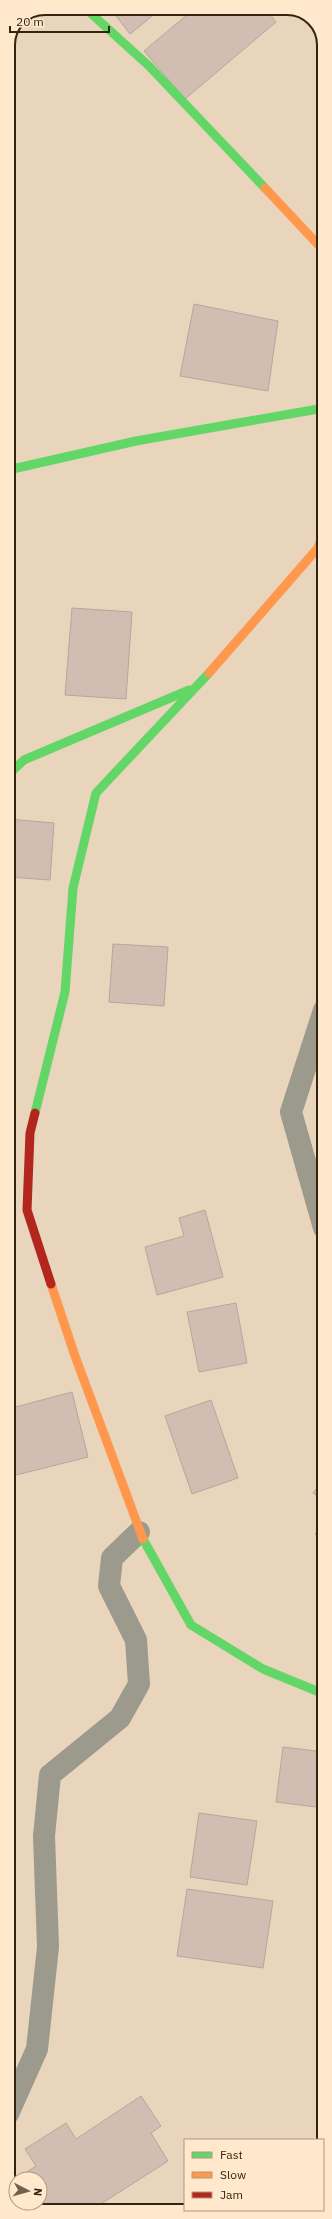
<svg xmlns="http://www.w3.org/2000/svg" width="332" height="2219" font-family="'IBM Plex Sans',sans-serif">
<style>
.building{fill:#d2bdb3;stroke:#b9a59a}
.lines{fill:none;stroke-linecap:round;stroke-linejoin:round}
.street{stroke:#9c9a8c;stroke-width:22}
.fast{stroke:#63d668;stroke-width:9}
.slow{stroke:#ff974d;stroke-width:9}
.jam{stroke:#b3261e;stroke-width:9}
.rim{fill:none;stroke:#322411;stroke-width:2}
</style>
<rect width="100%" height="100%" fill="#e9d5bc"/>
<g class="building">
<path d="M110 8H162L130 34Z"/>
<path d="M195 8H265L276 22 185 99 144 51Z"/>
<path d="M194 304 278 321 268 391 180 376Z"/>
<path d="M72 608 132 612 126 699 65 695Z"/>
<path d="M324 622V650L317 624Z"/>
<path d="M8 819 54 823 50 880 8 877Z"/>
<path d="M113 944 168 947 164 1006 109 1002Z"/>
<path d="M205 1210 223 1277 157 1295 145 1247 184 1236 179 1218Z"/>
<path d="M236 1303 247 1363 199 1372 187 1312Z"/>
<path d="M72 1392 88 1457 8 1477V1409Z"/>
<path d="M211 1400 238 1478 192 1494 165 1416Z"/>
<path d="M324 1479V1501L313 1493Z"/>
<path d="M324 1522V1541L315 1534Z"/>
<path d="M283 1747 324 1752V1808L276 1802Z"/>
<path d="M199 1813 257 1821 247 1885 190 1877Z"/>
<path d="M187 1889 273 1901 263 1968 177 1956Z"/>
<path d="M141 2096 161 2126 151 2133 168 2161 90 2211H41L25 2203H40V2179H16V2194L10 2183 36 2166 25 2149 66 2123 76 2139Z"/>
</g>
<g class="lines">
<g class="street">
<path d="M324 1010 291 1112 324 1228"/>
<path d="M8 2114 37 2049 48 1947 44 1836 50 1775 120 1718 139 1684 136 1640 109 1586 112 1558 139 1532"/>
</g>
<g class="fast">
<path d="M85 8 149 66 265 188"/>
<path d="M8 470 136 441 324 408"/>
<path d="M8 775 24 760 189 690"/>
<path d="M35 1113 65 992 73 888 96 793 209 673"/>
<path d="M143 1539 191 1625 263 1669 324 1694"/>
</g>
<g class="slow">
<path d="M265 188 324 251"/>
<path d="M209 673 317 549 324 535"/>
<path d="M51 1284 75 1356 143 1539"/>
</g>
<path class="jam" d="M35 1113 30 1133 27 1210 51 1284"/>
</g>
<path d="M0 0H332V2219H0ZM45 15H287A30 30 0 0 1 317 45V2174A30 30 0 0 1 287 2204H45A30 30 0 0 1 15 2174V45A30 30 0 0 1 45 15Z" fill="#ffe8cb" fill-rule="evenodd"/>
<path class="rim" d="M45 15H287A30 30 0 0 1 317 45V2174A30 30 0 0 1 287 2204H45A30 30 0 0 1 15 2174V45A30 30 0 0 1 45 15Z"/>
<rect x="184" y="2139" width="140" height="72" fill="#ffe8cb" stroke="#ad9a81"/>
<rect x="192" y="2152" width="20" height="6" fill="#63d668" stroke="#ad9a81"/>
<text x="220" y="2159" font-size="12" fill="#322411">Fast</text>
<rect x="192" y="2172" width="20" height="6" fill="#ff974d" stroke="#ad9a81"/>
<text x="220" y="2179" font-size="12" fill="#322411">Slow</text>
<rect x="192" y="2192" width="20" height="6" fill="#b3261e" stroke="#ad9a81"/>
<text x="220" y="2199" font-size="12" fill="#322411">Jam</text>
<g transform="translate(28 2191) rotate(96)"><circle r="19" fill="#ffe8cb" stroke="#ad9a81"/>
<path d="M0-3L7 15L0 10L-7 15Z" fill="#72624d"/>
<text y="-6" font-size="11" font-weight="bold" text-anchor="middle" fill="#322411">N</text>
</g>
<path d="M10 26v6h99v-6" fill="none" stroke="#322411" stroke-width="2"/>
<text x="16" y="26" font-size="12" fill="#322411" stroke="#ffe8cb" stroke-width="3" paint-order="stroke">20 m</text>
</svg>
